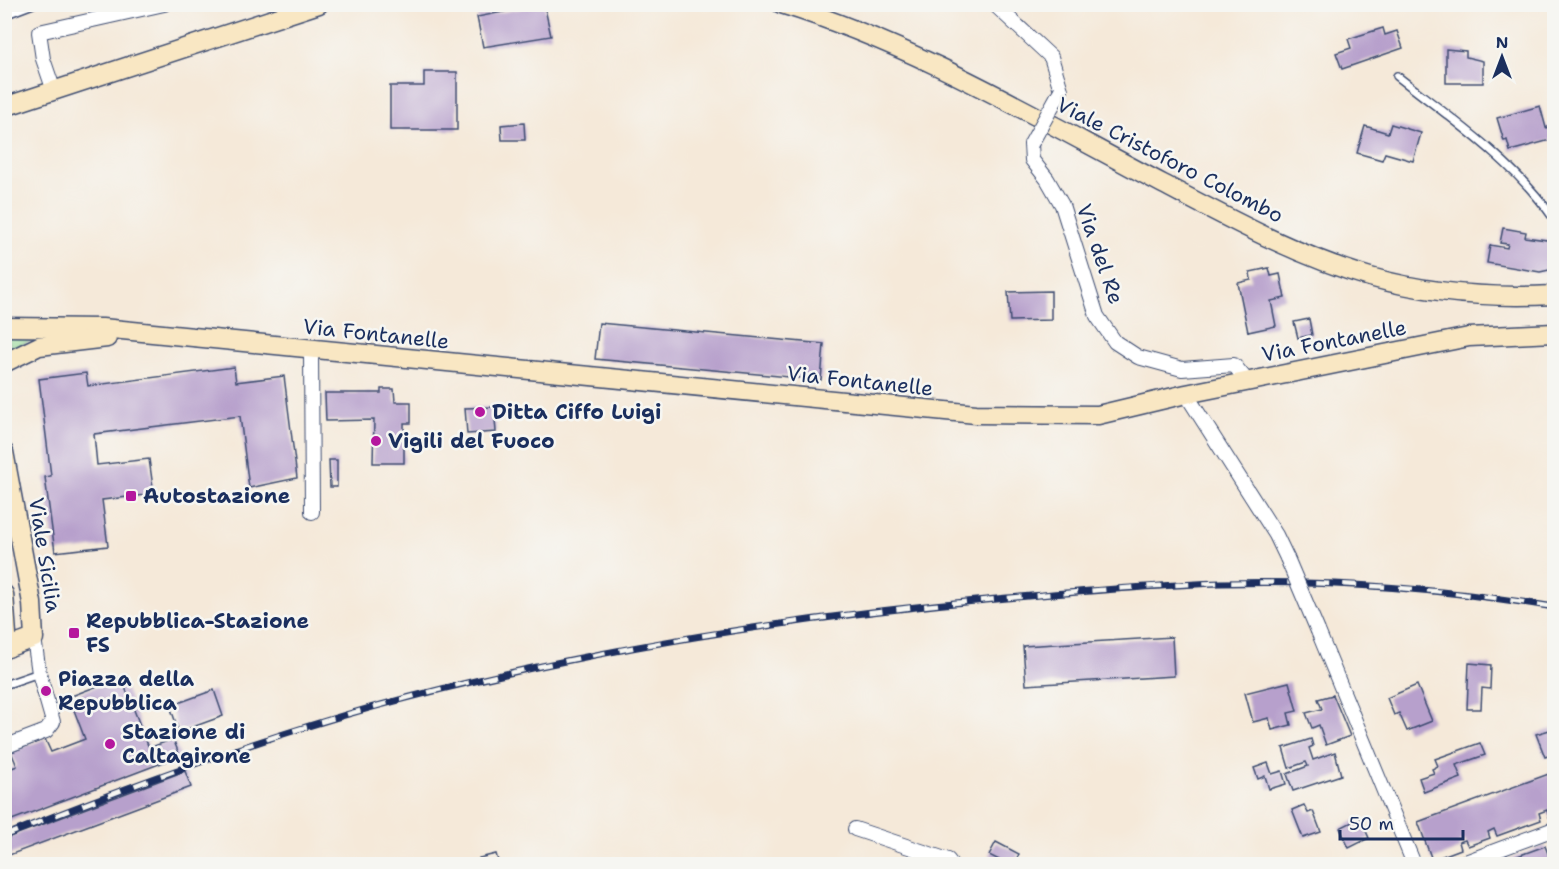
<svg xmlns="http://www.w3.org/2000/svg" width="1559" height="869" font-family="'Shantell Sans',sans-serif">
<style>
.green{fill:#8fd690;stroke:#558277;stroke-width:1.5}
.building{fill:#b7a0cc}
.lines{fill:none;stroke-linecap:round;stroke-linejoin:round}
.lane-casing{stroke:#3c4b70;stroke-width:10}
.street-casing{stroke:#3c4b70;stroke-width:16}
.secondary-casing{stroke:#3c4b70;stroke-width:21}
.lane{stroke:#fff;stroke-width:7}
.street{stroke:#fff;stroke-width:14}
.secondary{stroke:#f9e7c3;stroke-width:18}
.rail-casing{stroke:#1b2f5e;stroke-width:7}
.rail{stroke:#f6f6f2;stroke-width:4.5;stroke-dasharray:14;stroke-linecap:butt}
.street-bridge-casing{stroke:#3c4b70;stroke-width:16;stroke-linecap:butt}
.street-bridge{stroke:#fff;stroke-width:14}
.poi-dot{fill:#b5179e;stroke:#f6f6f2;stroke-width:2}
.labels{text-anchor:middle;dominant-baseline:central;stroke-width:5;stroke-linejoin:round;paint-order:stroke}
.street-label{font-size:21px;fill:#1b2f5e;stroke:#f6f6f2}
.poi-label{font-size:21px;font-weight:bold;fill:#1b2f5e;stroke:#f6f6f2;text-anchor:start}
</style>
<rect width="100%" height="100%" fill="#f6f6f2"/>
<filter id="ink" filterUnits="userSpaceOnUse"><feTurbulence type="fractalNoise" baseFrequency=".0167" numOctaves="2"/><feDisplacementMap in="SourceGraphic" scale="12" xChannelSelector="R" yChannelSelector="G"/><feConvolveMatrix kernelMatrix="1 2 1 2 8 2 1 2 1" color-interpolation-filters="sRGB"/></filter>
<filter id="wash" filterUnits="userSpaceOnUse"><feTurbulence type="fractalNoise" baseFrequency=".008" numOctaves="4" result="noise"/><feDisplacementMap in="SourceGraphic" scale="24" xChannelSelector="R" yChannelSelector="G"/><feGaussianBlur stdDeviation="1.35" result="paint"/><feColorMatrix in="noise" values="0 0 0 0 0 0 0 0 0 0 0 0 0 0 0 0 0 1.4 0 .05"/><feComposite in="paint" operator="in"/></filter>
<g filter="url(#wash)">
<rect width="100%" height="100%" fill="#f5e9d9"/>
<path class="green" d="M5 332 77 333 31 340 12 350Z"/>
<g id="blocks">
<g class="building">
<path d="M544 4 551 36 483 47 477 17Z"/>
<path d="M1383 28 1385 35 1397 31 1403 48 1342 69 1336 53 1351 48 1348 39Z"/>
<path d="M1446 49 1466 51V57L1483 61V83H1446Z"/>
<path d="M424 72H457V130H390V86H424Z"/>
<path d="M1540 106 1546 128 1550 126 1554 139 1510 151 1507 140 1504 141 1497 118Z"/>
<path d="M524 123 525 140H502L501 125Z"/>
<path d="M1391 124 1421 133 1413 161 1385 153 1382 160 1357 153 1365 126 1388 133Z"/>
<path d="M1503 228 1526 232 1525 237 1554 241V269L1540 272 1487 263 1490 245 1507 248 1508 244 1500 243Z"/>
<path d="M1269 268 1271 276 1280 274 1285 298 1271 301 1276 326 1248 332 1238 283 1251 280 1250 272Z"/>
<path d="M1051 291V320L1010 321 1008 292Z"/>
<path d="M1309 319 1312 335 1298 338 1294 322Z"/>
<path d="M599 323 824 344 821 380 595 359Z"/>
<path d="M234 367 236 382 284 376 297 478 249 488 240 416 94 434 97 465 149 459 154 494 102 500 108 546 55 552 45 477 51 476 39 379 86 373 88 386Z"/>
<path d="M381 389H394L395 402H411V423H404V463H373L374 420 326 421 325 393H381Z"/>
<path d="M494 407 496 432 467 434 465 408Z"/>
<path d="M329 460H337V487H330Z"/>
<path d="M1172 637 1174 676 1026 685 1023 646Z"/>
<path d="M1469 663 1491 665 1490 689 1482 688 1481 709H1467Z"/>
<path d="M121 677 149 748 173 739 180 756 4 823V771L17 766 11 752 45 739 51 752 85 739 69 697Z"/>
<path d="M1289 682 1297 711 1288 713 1291 725 1272 730 1269 718 1253 722 1245 693Z"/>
<path d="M1417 685 1432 721 1407 731 1399 713 1394 715 1387 698Z"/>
<path d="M214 690 223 716 179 732 170 706Z"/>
<path d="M1333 695 1350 736 1326 745 1319 725 1312 728 1306 713 1322 709 1318 699Z"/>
<path d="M1553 729 1554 754 1545 757 1536 734Z"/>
<path d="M1311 739 1313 746 1309 748 1313 760 1335 752 1341 775 1293 791 1287 774 1308 766 1306 762 1289 768 1283 748Z"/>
<path d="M1480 743 1485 755 1456 765 1461 778 1424 792 1419 778 1434 773 1432 769 1438 766 1435 759Z"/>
<path d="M1268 763 1272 774 1282 771 1286 784 1269 789 1265 776 1258 779 1254 768Z"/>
<path d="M185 771 191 787 4 857V839Z"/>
<path d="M1554 772V815L1549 817 1547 810 1539 813 1541 820 1497 836 1494 829 1488 832 1490 838 1468 846 1465 840 1459 842 1461 849 1432 860 1418 822Z"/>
<path d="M1304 805 1308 813 1313 811 1321 832 1303 838 1292 810Z"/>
<path d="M1360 818 1369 838 1349 848 1340 828Z"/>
<path d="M996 842 1019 854 1014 864H1007L989 855Z"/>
<path d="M1545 846 1551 861 1554 859V864H1496Z"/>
<path d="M496 854 499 864H480L479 858Z"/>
</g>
</g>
</g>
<g filter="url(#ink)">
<use href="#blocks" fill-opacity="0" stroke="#3c4b70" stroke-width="1.5"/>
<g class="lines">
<defs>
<g id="lane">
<path d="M4 15 33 4"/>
<path d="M1397 76C1452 119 1514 161 1554 219"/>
<path d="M4 685 39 673"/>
</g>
<g id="street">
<path d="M994 4 1051 57 1061 90"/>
<path d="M54 91 43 59 39 32 164 4"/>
<path d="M1031 144 1032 160 1047 179 1062 205 1097 316 1115 342 1138 357 1182 369 1234 365 1248 382"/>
<path d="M311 350 312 512"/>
<path d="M1186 394 1276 535 1287 558"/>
<path d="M1318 631 1414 864"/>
<path d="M4 747 46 731 53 722 39 673 34 638"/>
<path d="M855 829 948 860 951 864"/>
<path d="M1460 864 1554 829"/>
</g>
<g id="secondary">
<path d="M781 4C916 45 1039 119 1163 184 1230 219 1297 256 1370 277 1430 294 1493 298 1554 295"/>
<path d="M4 107 319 4"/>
<path d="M4 327 102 328 976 414 1098 415 1186 394 1469 337 1554 333"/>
<path d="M4 363 39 346 107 338"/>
<path d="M4 452 32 603 34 638 4 649"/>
<path d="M4 594 8 648"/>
</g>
</defs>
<use href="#lane" class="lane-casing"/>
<use href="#street" class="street-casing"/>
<use href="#secondary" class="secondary-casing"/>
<use href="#lane" class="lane"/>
<use href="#street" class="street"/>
<use href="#secondary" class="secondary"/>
<defs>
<path id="rail" d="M4 836C124 788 248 742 373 707 580 650 793 617 1007 598 1078 592 1150 585 1221 583 1333 580 1445 589 1554 607"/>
</defs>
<use href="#rail" class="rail-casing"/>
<use href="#rail" class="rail"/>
<defs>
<g id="street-bridge">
<path d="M1031 144 1061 90"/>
<path d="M1287 558 1318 631"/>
</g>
</defs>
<use href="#street-bridge" class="street-bridge-casing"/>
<use href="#street-bridge" class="street-bridge"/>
</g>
</g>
<g class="poi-dot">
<circle cx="480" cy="412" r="6"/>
<circle cx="376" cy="441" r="6"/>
<rect x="125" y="490" width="12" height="12" rx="3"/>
<rect x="68" y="627" width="12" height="12" rx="3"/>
<circle cx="46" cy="691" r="6"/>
<circle cx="110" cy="744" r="6"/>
</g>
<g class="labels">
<g class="street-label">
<text transform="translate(1170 160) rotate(27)">Viale Cristoforo Colombo</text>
<text transform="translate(1100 254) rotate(71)">Via del Re</text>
<text transform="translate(376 334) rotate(6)">Via Fontanelle</text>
<text transform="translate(1334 341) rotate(-11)">Via Fontanelle</text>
<text transform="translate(860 381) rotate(6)">Via Fontanelle</text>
<text transform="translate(45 555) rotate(81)">Viale Sicilia</text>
</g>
<g class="poi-label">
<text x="492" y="412">Ditta Ciffo Luigi</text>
<text x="388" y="441">Vigili del Fuoco</text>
<text x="143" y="496">Autostazione</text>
<text x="86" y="621">Repubblica-Stazione<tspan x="86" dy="24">FS</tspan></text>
<text x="58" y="679">Piazza della<tspan x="58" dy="24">Repubblica</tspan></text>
<text x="122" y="732">Stazione di<tspan x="122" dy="24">Caltagirone</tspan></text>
</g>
</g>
<rect width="1559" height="869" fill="none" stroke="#f6f6f2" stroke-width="24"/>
<g transform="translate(1502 57)" stroke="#f6f6f2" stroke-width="4.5" paint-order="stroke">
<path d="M0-4.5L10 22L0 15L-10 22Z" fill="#1b2f5e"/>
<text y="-9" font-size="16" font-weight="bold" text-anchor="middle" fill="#1b2f5e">N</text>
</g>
<path d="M1340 830v9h123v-9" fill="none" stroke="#1b2f5e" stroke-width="3"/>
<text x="1349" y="830" font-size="18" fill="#1b2f5e" stroke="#f6f6f2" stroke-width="4.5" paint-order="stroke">50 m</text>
</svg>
